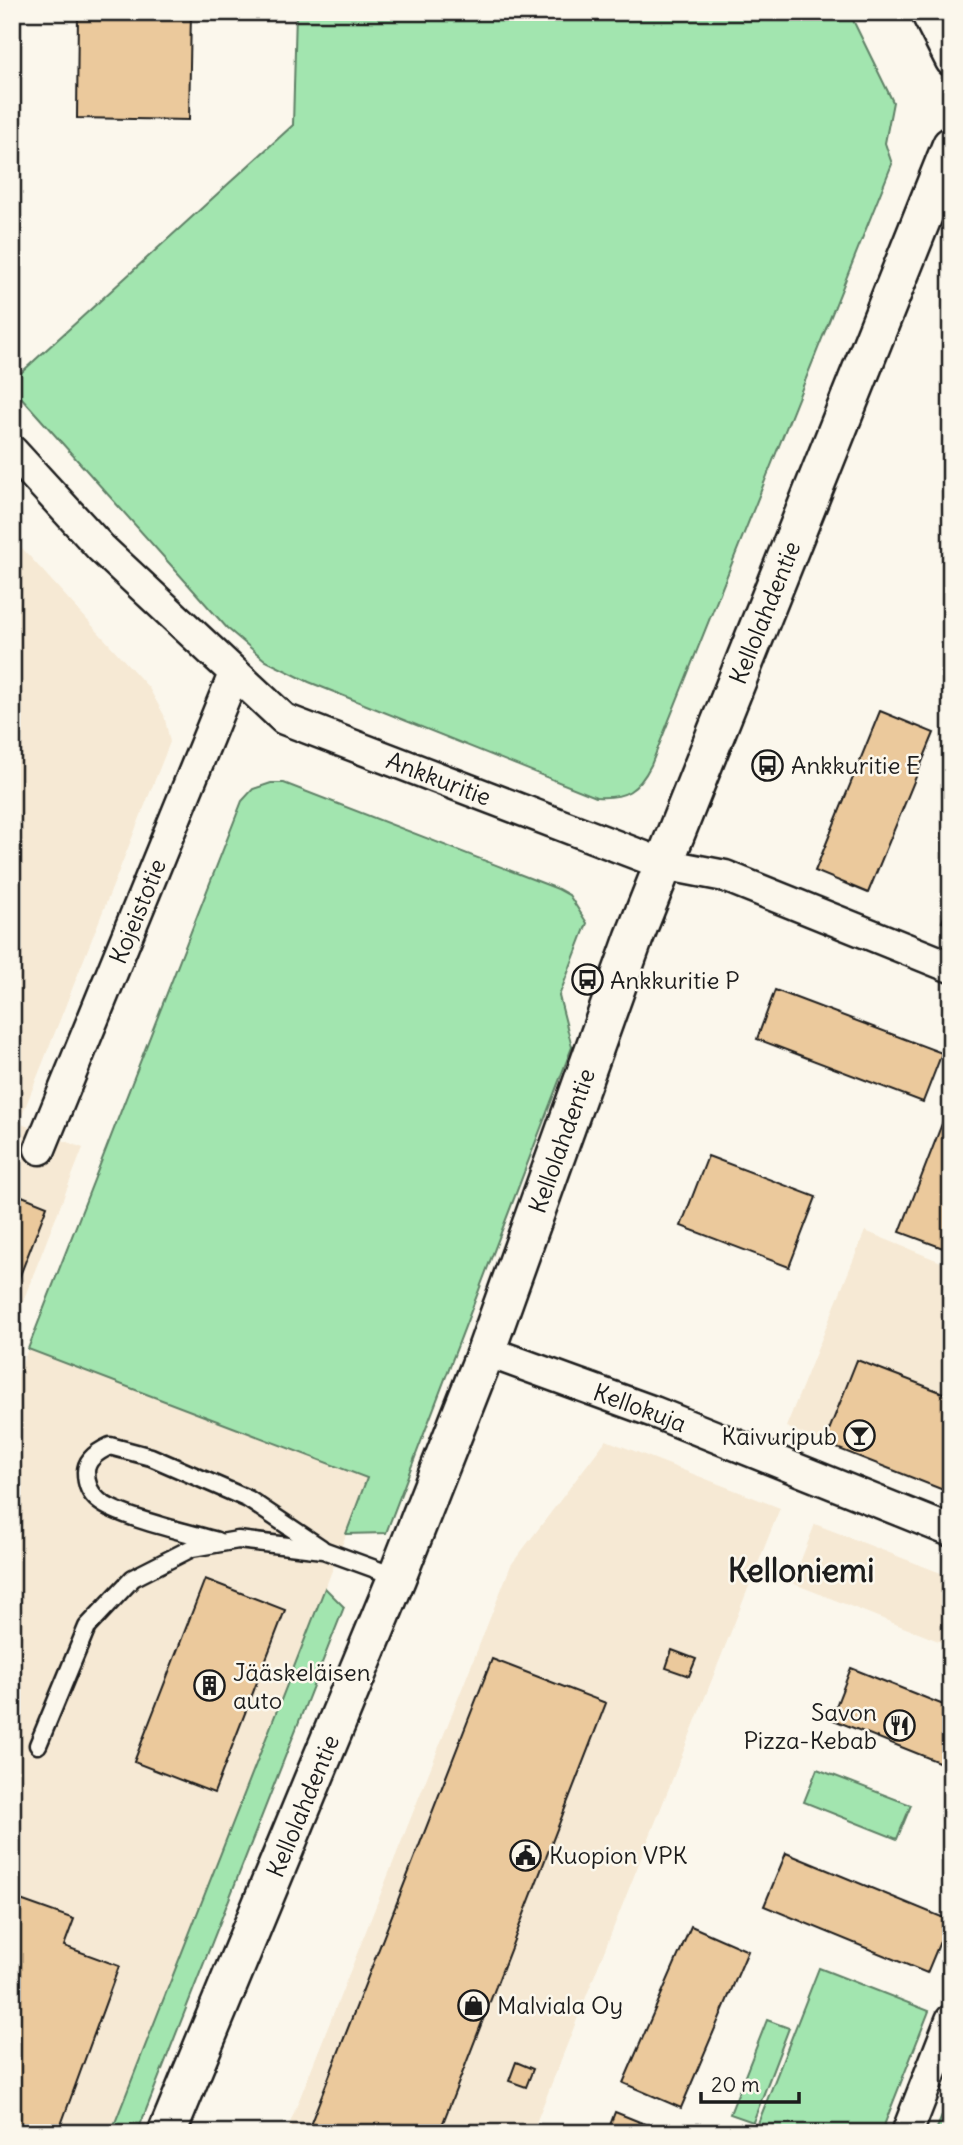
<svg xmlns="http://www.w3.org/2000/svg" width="963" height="2145" font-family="Delius,sans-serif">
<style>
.built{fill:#f6e9d4}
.green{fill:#a2e5af;stroke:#5f8066;stroke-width:2}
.building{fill:#ebc99c;stroke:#1c1c1c;stroke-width:2}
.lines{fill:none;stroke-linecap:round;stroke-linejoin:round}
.service-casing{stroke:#1c1c1c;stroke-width:21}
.minor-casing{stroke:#1c1c1c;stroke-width:35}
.tertiary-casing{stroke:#1c1c1c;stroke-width:42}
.service{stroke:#fbf7ec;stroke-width:16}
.minor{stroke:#fbf7ec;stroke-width:30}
.tertiary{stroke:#fbf7ec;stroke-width:37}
.labels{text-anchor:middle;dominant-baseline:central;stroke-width:5;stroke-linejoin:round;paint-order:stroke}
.street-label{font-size:24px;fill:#1c1c1c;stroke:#fbf7ec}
.poi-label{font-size:24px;fill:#1c1c1c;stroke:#fbf7ec;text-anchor:start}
.district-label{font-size:32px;font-weight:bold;fill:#1c1c1c;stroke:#fbf7ec}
</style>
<rect width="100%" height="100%" fill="#fbf7ec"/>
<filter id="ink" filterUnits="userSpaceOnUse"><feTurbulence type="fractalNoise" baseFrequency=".0143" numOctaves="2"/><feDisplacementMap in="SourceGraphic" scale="14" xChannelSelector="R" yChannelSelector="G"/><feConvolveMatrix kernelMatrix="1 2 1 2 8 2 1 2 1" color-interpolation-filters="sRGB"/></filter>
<g filter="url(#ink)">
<g class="built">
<path d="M12 537 149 688 164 715 170 742 19 1123 83 1148 12 1329Z"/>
<path d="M865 1231 951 1266V1493L786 1427Z"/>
<path d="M28 1349 368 1479 111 2133H12V1390Z"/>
<path d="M606 1440 780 1508 532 2133H286L511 1565Z"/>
<path d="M815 1524 951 1577V1646L792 1583Z"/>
</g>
<g class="green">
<path d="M296 12H849L893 102 885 143 892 164 651 765C638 791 625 799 596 797L309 682 266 661 227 628 12 387V381L293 125Z"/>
<path d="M271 783H284L558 889 569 895 587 923 559 996 572 1047 386 1533 346 1534 367 1478 28 1349 242 801 253 789Z"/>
<path d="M325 1588 344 1607 137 2133H111Z"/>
<path d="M817 1769 911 1805 897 1839 804 1802Z"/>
<path d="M819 1968 929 2011 881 2133H775L757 2126Z"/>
<path d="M767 2020 789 2028 753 2122 730 2114Z"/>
<path d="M951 2094V2133H935Z"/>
</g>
<g class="building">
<path d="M78 12H191L189 120 77 118Z"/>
<path d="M880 711 934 733 868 893 815 871Z"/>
<path d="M950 900H951V926L942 922Z"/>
<path d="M775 990 942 1053 923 1102 757 1039Z"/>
<path d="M945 1116 951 1118V1251L900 1232Z"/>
<path d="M708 1156 816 1197 789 1267 681 1226Z"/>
<path d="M12 1192 47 1206 12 1296Z"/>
<path d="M857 1360 951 1396V1493L824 1443Z"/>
<path d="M205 1579 285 1610 214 1793 134 1762Z"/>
<path d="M672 1650 696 1659 689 1676 666 1668Z"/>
<path d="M492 1659 606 1703 439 2133H307Z"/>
<path d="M851 1668 951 1708V1767L831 1719Z"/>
<path d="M786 1853 949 1920 927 1973 764 1906Z"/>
<path d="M12 1897 74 1919 64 1946 119 1966 58 2133 12 2131Z"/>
<path d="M691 1926 748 1951 681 2108 623 2083Z"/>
<path d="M516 2062 533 2069 526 2087 509 2081Z"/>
<path d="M615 2112 667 2133H607Z"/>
</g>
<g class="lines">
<defs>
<g id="service">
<path d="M217 1541C190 1533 118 1517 99 1501 90 1494 86 1483 86 1472 86 1459 99 1451 110 1446L151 1457 248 1499 321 1548"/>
<path d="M38 1745 87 1627 133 1578 192 1548 238 1540 323 1550 397 1577"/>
</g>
<g id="minor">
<path d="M926 12 951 61"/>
<path id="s1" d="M12 451 101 548 284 719 663 864 725 876 951 967"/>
<path id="s2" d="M40 1149 234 674"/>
<path id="s3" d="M486 1351 654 1412 951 1531"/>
<path d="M907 2133 951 2020"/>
</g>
<g id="tertiary">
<path id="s4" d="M167 2133 397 1577 486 1351 634 938 951 146"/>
</g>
</defs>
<use href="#service" class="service-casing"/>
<use href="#minor" class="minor-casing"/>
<use href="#tertiary" class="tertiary-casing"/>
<use href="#service" class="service"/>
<use href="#minor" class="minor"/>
<use href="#tertiary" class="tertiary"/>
</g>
</g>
<defs>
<symbol id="bus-ring" viewBox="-11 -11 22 22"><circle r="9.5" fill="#fbf7ec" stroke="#1c1c1c" stroke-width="1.5"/><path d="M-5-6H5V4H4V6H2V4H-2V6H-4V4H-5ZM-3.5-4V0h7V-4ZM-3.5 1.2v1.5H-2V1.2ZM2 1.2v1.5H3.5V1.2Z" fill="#1c1c1c"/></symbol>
<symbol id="bar-ring" viewBox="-11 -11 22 22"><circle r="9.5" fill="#fbf7ec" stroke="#1c1c1c" stroke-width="1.5"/><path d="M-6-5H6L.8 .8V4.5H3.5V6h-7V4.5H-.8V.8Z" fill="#1c1c1c"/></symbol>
<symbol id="building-ring" viewBox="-11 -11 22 22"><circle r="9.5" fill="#fbf7ec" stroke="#1c1c1c" stroke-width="1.5"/><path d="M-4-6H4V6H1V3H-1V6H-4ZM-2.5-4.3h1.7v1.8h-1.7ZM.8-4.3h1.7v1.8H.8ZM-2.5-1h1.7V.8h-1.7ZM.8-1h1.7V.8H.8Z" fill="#1c1c1c"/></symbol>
<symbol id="restaurant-ring" viewBox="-11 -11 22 22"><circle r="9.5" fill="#fbf7ec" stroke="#1c1c1c" stroke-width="1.5"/><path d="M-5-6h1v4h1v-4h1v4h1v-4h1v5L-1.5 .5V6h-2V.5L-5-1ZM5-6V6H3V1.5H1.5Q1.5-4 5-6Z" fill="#1c1c1c"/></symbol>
<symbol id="civic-ring" viewBox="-11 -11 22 22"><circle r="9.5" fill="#fbf7ec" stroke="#1c1c1c" stroke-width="1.5"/><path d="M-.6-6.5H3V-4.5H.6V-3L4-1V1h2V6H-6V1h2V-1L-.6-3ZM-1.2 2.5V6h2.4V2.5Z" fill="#1c1c1c"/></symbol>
<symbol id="shop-ring" viewBox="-11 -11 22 22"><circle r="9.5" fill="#fbf7ec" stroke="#1c1c1c" stroke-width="1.5"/><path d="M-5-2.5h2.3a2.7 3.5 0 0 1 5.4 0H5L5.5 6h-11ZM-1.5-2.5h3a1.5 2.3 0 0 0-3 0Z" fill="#1c1c1c"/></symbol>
</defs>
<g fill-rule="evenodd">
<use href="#bus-ring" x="750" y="748" width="35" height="35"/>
<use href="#bus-ring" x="570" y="962" width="35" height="35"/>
<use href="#bar-ring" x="842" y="1418" width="35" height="35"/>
<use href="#building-ring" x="192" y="1668" width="35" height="35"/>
<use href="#restaurant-ring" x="882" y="1708" width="35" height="35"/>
<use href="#civic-ring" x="508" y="1838" width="35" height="35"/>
<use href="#shop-ring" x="456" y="1988" width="35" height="35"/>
</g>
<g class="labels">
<g class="street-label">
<text stroke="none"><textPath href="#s4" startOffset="1634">Kellolahdentie</textPath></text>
<text stroke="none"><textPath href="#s1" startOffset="548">Ankkuritie</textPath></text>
<text stroke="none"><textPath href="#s2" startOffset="257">Kojeistotie</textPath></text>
<text stroke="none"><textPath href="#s4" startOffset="1068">Kellolahdentie</textPath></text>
<text stroke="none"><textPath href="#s3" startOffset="164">Kellokuja</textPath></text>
<text stroke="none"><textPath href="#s4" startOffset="354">Kellolahdentie</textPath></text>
</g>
<g class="poi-label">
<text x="791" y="765">Ankkuritie E</text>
<text x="610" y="980">Ankkuritie P</text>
<text x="837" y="1436" text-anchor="end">Kaivuripub</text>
<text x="233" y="1672">Jääskeläisen<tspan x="233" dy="28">auto</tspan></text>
<text x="877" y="1712" text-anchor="end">Savon<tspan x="877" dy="28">Pizza-Kebab</tspan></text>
<text x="549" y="1855">Kuopion VPK</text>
<text x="497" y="2005">Malviala Oy</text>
</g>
<g class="district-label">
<text x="801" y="1570">Kelloniemi</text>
</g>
</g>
<rect width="963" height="2145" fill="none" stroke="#fbf7ec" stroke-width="42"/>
<rect x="21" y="21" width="921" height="2103" fill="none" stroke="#1c1c1c" stroke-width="2.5" filter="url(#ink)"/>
<path d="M701 2092v10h98v-10" fill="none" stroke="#1c1c1c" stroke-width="3.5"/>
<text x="711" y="2092" font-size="21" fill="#1c1c1c" stroke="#fbf7ec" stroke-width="5" paint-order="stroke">20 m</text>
</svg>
